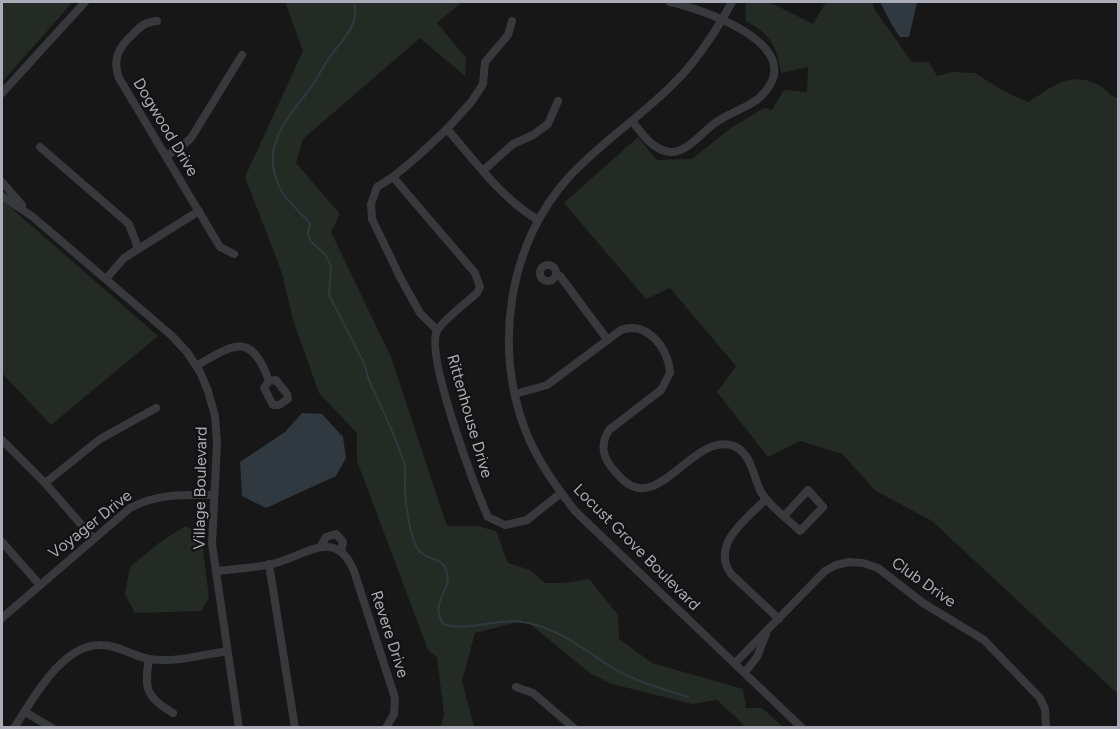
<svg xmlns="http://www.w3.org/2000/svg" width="1120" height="729" font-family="Figtree,sans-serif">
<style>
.green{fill:#232b24}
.water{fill:#313940}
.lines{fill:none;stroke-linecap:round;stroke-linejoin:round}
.stream{stroke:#313940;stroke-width:2}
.minor{stroke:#38393d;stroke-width:8}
.labels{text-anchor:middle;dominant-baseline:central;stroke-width:4.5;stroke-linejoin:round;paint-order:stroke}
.street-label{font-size:16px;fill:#aaadb7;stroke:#121213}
</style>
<rect width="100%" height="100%" fill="#171718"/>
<g class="green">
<path d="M2 2H68L71 4 2 82Z"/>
<path d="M285 2H462L437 23 466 58 465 76 420 38 303 139 296 163 340 214 331 232 391 357 447 526H477L496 531 508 563 530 570 545 583H563L589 579 618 615 619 639 652 663 743 689 746 708H762L783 727H746L717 700 692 704 612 684 591 674 525 620 475 633 462 681 474 727H441L444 714 437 657 428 650 357 461V433L319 393 293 320 282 273 245 177 303 51Z"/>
<path d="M747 2H769L813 24 826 2H872L875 10 912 62H929L937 76 952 72 975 73 1002 90 1028 102C1053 87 1068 70 1099 85 1107 89 1109 97 1118 98V694L932 521 876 491 842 454 800 441 768 457 717 392 736 366 670 288 646 299 564 203 638 137 657 160 692 159 731 128 764 108 772 110 784 90 807 92 808 67 781 73C776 45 771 35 746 21L745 7Z"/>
<path d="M2 200 158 336 51 425 2 373Z"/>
<path d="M185 526 201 534 209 598 201 611 135 613 125 594 130 567 159 543Z"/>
</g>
<g class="water">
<path d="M880 2H917L909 37H900L892 25Z"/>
<path d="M302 413 322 414 343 437 346 458 336 476 266 508 242 496 240 462 285 432Z"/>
</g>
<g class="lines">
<path class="stream" d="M354 2C360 20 346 37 335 50 324 63 318 79 307 93 283 122 259 152 282 192 289 203 301 213 310 223L308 234 310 241 325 254 331 266 329 295 365 365 368 378C380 406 395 433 404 463 406 472 405 480 405 490 406 507 409 528 415 544 424 564 442 553 447 573 452 592 429 601 443 624 467 633 500 616 529 623 566 632 587 653 618 671 639 683 665 689 688 697"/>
<g class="minor">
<path d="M732 2C716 31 698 60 674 83 641 117 601 142 569 177 509 242 493 347 525 429 536 459 555 485 575 511L802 728"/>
<path d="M157 21C145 22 141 26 132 35 119 47 112 59 119 78L220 247 234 254"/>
<path d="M2 93 85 2"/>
<path d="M632 121C642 133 652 150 670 152 687 153 702 132 715 123 731 111 753 107 765 92 806 44 702 9 670 2"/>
<path d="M447 129C475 161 501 198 538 220"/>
<path d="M40 147 129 224 138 248"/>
<path d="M166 156 181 147 191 138 242 55"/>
<path d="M484 170 513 144 533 135 548 124 558 101"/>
<path d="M393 177 475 273 480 287 477 293C468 301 441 322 437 331 425 355 475 489 488 517L505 525 527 520 561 493"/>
<path d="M2 182 22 205"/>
<path d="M2 196 33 217 171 335 187 352 200 372 208 391 215 416 217 443 212 544 239 728"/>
<circle cx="548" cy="273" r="8"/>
<path d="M556 275 560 276 607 339"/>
<path d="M106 279 124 258 199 211"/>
<path d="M437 330 420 313 401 279 372 219 371 204 377 187 393 177 418 156 447 129 472 101 483 84 485 62 508 35 512 21"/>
<path d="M196 366C234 344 251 331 269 381L276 380 287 394 288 399 279 405H273L264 388 269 381"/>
<path d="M515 394 547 385 621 330C647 320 669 349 670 373L661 390 609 430C604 438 602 447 605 456 608 465 615 472 621 478 658 517 693 431 734 446 752 454 753 477 761 492 770 507 788 519 800 531L823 507 808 490 784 516"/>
<path d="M2 440 45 483 93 538"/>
<path d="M45 483 100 439 156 408"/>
<path d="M766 499C747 519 710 544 731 574L779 619"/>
<path d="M2 542 39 584"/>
<path d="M321 546 326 537 336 534 343 542 341 552"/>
<path d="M269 564 295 728"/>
<path d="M216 571C235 569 257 568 276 563 306 555 336 527 354 571L395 698 394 714 386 728"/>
<path d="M2 618 130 508C159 493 182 495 214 495"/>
<path d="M149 659C144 689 146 697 173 713"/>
<path d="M735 663 825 571 836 565 849 562 863 563 878 568 923 603 984 640 1040 698 1045 709 1046 728"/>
<path d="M745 672 757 657 766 634"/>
<path d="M516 687 533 693 574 728"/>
<path d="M25 712 52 728"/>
<path d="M14 728C33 699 62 644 101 645 119 645 132 656 149 659 174 663 203 655 227 651"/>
</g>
</g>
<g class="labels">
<g class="street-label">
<text transform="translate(166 127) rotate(59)">Dogwood Drive</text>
<text transform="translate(470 416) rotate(74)">Rittenhouse Drive</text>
<text transform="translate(200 488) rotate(-89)">Village Boulevard</text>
<text transform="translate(90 524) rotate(-38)">Voyager Drive</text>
<text transform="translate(637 547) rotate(45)">Locust Grove Boulevard</text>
<text transform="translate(924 582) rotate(35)">Club Drive</text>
<text transform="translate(390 634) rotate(72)">Revere Drive</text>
</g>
</g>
<rect width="1120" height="729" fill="none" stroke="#aaadb7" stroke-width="6"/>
</svg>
